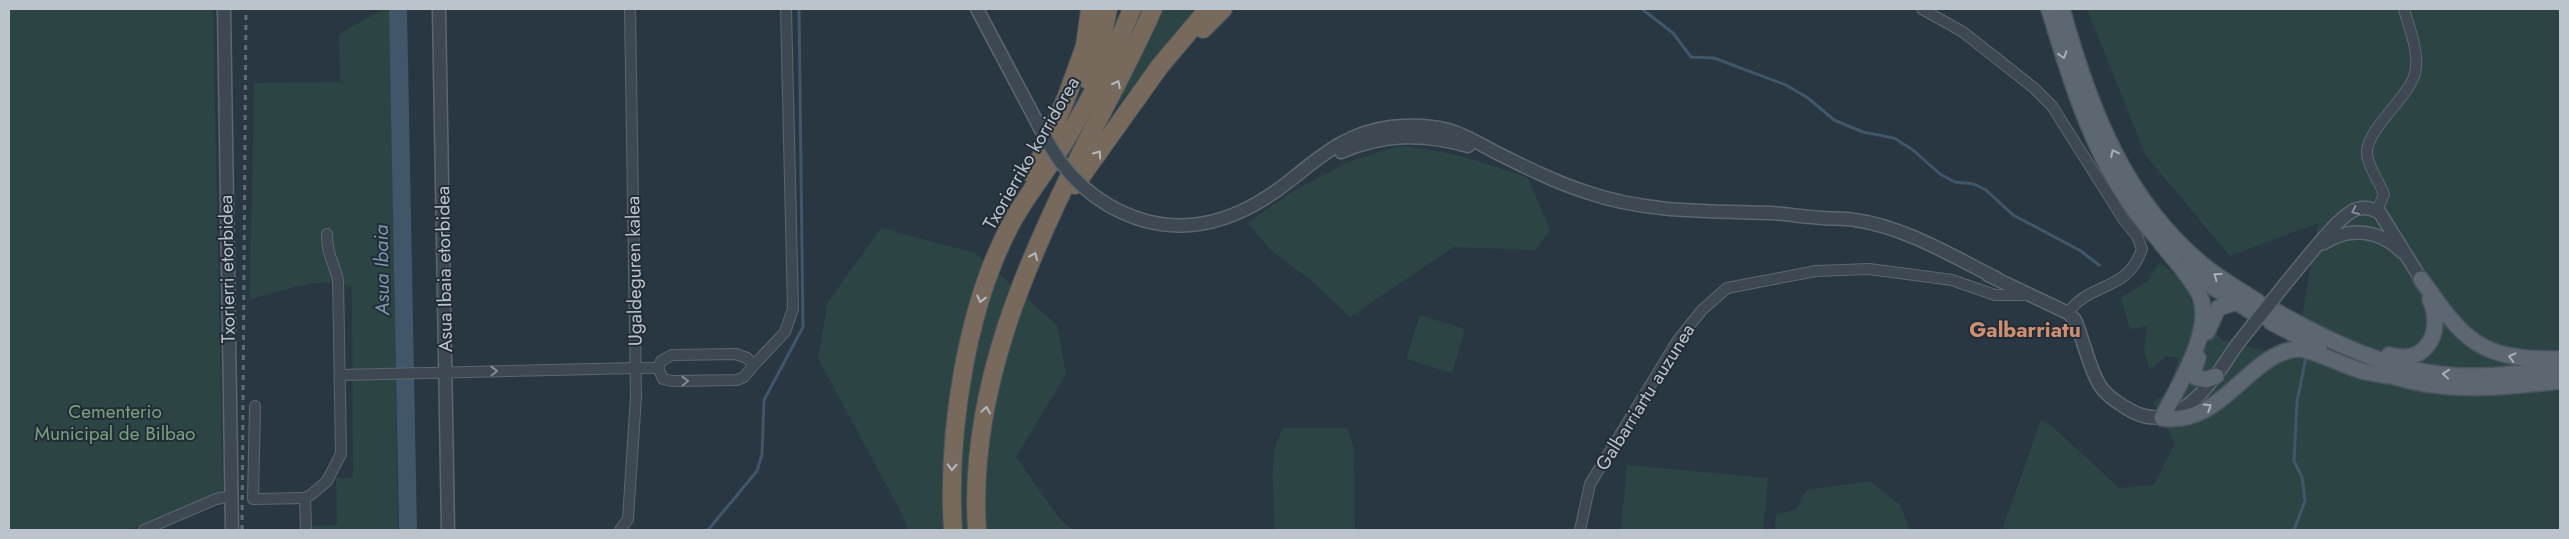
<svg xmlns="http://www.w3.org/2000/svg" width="2569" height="539" font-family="Jost,sans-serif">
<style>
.green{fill:#2c4544}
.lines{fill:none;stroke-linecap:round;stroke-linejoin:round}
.stream{stroke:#415669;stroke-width:3}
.river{stroke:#415669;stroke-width:18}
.minor-casing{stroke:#5c666f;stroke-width:12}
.tertiary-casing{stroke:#5c666f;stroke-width:15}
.primary-casing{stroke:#4a545e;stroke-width:18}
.motorway-casing{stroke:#48535c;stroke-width:20}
.minor{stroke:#3e4852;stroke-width:10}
.tertiary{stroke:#3e4852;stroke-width:12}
.primary{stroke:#5c6771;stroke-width:15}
.motorway{stroke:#77695b;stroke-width:18}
.rail{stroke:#606d78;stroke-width:3;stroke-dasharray:5 5;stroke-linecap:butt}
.tertiary-bridge-casing{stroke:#5c666f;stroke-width:15;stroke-linecap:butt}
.tertiary-bridge{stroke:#3e4852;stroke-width:12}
.oneway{stroke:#a8b1b9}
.oneway2{stroke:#b4bac0}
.oneway3{stroke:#838c95}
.labels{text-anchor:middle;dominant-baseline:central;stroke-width:4;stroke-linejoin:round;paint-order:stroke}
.street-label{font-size:19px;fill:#bbc3cb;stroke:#222d37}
.park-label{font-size:19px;fill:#7ba07f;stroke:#222d37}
.water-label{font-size:20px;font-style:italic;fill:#7e96ab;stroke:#222d37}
.quarter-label{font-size:21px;font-weight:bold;fill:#cf9072;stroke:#222d37}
</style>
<rect width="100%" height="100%" fill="#293742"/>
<g class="green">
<path d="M9 9H213L223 494 130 530H9Z"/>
<path d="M384 9H390L398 530H306V526L337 525 336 478H353L352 287C321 274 282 292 250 299L254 83 340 82 339 34Z"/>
<path d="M1162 9H1194L1115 109Z"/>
<path d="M2087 9H2560V530H2002L2041 420 2052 426 2119 488 2154 485 2175 443 2153 402 2167 393 2179 358 2166 356 2150 370 2144 350 2147 326 2130 329 2121 298 2148 281 2160 262 2183 282 2196 311 2222 340 2295 358 2318 223 2230 256 2146 156Z"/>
<path d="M1399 146C1444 149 1486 163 1528 178L1550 230 1535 250 1454 247 1350 317 1311 280 1274 253 1247 223 1295 190 1350 161Z"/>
<path d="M881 228 975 253 1057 325 1066 374 1016 457 1062 522 1073 530H908L902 514 818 358 828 302Z"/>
<path d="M1420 315 1465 329 1452 373 1406 359Z"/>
<path d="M1284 428H1347L1354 448 1355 530H1275C1275 501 1266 451 1284 428Z"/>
<path d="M1627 465 1768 478 1763 530H1621Z"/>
<path d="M1870 481 1900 505 1910 530H1775L1776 514 1795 510 1807 490Z"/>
</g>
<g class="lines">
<g class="stream">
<path d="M1642 9 1673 33 1691 57 1714 58 1786 85 1808 98 1834 120 1863 132 1894 138 1913 150 1940 174 1955 182 1974 184 1986 190 2013 215 2081 251 2099 265"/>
<path d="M708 530 757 471 762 454 764 400 803 327 799 9"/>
<path d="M2294 530 2305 501 2302 477 2294 461 2297 402 2306 357"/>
</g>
<path class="river" d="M398 9 408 530"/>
<defs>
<g id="minor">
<path d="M1922 9 1963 32 2034 88 2052 106 2124 220 2137 236 2142 249C2127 293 2090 281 2068 313"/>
<path d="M2377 211 2384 194C2379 182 2371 171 2368 159 2359 134 2409 99 2415 73 2420 53 2409 28 2404 9"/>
<path d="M754 365 785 332 793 309 786 9"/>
<path d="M340 375 636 368H658L663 379 672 381 737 380 744 377 754 365 747 358 736 354 672 355 661 361 658 368"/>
<path d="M255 406 253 499 305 498"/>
<path d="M144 530 216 499 231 496"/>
<path d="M306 530 305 498 312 494 327 481 341 454 338 280C334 261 327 257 327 234"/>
<path d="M620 530 628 519 636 396 630 9"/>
<path d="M1580 530 1590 484 1678 340 1702 310 1727 288 1816 271 1869 269 1952 280 1995 295H2031"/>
</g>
<g id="tertiary">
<path d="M224 9 232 530"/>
<path d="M439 9 448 530"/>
<path d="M977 9 1028 105"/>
<path d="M1341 152C1384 134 1423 133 1468 146"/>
<path d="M1108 205C1174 243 1235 225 1292 179 1323 154 1349 132 1391 127 1409 125 1430 125 1448 130 1464 134 1480 144 1495 152 1525 167 1555 182 1586 192 1646 213 1708 211 1770 213 1788 214 1805 217 1822 218 1833 219 1845 218 1855 220 1905 227 1952 256 1996 278"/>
<path d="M2324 243C2350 226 2380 230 2402 252"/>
<path d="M1988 275 2068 313 2075 320C2084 341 2088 365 2099 384 2105 395 2118 403 2128 409 2177 439 2213 381 2236 346"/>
<path d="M2286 283C2301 266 2339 214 2357 209 2366 206 2373 209 2380 213L2421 279"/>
</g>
<g id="primary">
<path d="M2049 9C2075 94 2101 184 2167 248"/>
<path d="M2062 9C2089 107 2125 204 2208 269 2224 281 2241 291 2258 302"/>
<path d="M2161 243C2174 259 2191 277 2200 296 2214 330 2177 388 2162 418 2222 427 2249 353 2297 349 2311 348 2346 367 2362 371 2373 374 2385 375 2396 377"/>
<path d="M2186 266 2216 289 2252 312"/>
<path d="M2421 279C2465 342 2480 360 2560 359"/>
<path d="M2277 312C2335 344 2398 375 2466 376 2497 377 2529 372 2560 369"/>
<path d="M2271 322 2319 347"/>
<path d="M2207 332 2218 308 2237 302"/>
<path d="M2389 355C2428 366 2444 330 2430 299"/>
<path d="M2198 358 2193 373 2195 377 2206 380 2216 376"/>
<path d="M2386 374C2443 394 2501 388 2560 381"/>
</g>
<g id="motorway">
<path d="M1203 29 1223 9"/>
<path d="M1088 80 1101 43 1108 9"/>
<path d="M1033 175 1067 96 1085 46 1090 9"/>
<path d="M1075 185 1160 66 1208 9"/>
<path d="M953 530C947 434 966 305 1013 220 1028 193 1049 168 1065 141 1091 99 1114 54 1132 9"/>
<path d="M977 530C968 393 1026 261 1087 141 1110 97 1133 54 1153 9"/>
</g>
</defs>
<use href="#minor" class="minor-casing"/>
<use href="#tertiary" class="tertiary-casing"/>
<use href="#primary" class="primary-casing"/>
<use href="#motorway" class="motorway-casing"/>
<use href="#minor" class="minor"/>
<use href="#tertiary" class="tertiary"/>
<use href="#primary" class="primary"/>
<use href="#motorway" class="motorway"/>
<path class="rail" d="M242 530 246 9"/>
<defs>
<g id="tertiary-bridge">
<path d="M1028 105C1050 148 1065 179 1108 205"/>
<path d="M2236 346 2286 283"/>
</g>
</defs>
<use href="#tertiary-bridge" class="tertiary-bridge-casing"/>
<use href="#tertiary-bridge" class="tertiary-bridge"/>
</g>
<defs><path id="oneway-chevron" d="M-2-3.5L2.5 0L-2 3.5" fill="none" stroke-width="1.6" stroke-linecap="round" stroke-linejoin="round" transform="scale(1.25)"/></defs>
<g class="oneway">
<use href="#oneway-chevron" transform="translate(2063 55) rotate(73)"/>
<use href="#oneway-chevron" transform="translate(2114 153) rotate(-116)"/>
<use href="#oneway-chevron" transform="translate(2217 276) rotate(-144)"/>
<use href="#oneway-chevron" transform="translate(2512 357) rotate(-166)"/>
<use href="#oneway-chevron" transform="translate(2446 374) rotate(-174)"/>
<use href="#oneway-chevron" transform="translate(2208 407) rotate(-32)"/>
</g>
<g class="oneway2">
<use href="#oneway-chevron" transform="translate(1117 84) rotate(-63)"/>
<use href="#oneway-chevron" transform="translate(1098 154) rotate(-55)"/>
<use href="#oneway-chevron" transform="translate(1034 256) rotate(-67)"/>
<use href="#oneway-chevron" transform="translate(981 299) rotate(104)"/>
<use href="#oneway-chevron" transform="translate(986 410) rotate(-81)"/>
<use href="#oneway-chevron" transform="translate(952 467) rotate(93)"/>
</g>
<g class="oneway3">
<use href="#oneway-chevron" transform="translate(2355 211) rotate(156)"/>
<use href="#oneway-chevron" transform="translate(494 371) rotate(-1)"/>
<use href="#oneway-chevron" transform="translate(685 381) rotate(-1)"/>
</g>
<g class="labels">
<g class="street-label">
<text transform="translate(1031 153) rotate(-60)">Txorierriko korridorea</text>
<text transform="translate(227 269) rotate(-91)">Txorierri etorbidea</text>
<text transform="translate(444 269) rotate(-91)">Asua Ibaia etorbidea</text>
<text transform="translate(634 271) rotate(-91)">Ugaldeguren kalea</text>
<text transform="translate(1645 397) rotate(-58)">Galbarriartu auzunea</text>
</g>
<g class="park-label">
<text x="115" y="411">Cementerio<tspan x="115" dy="22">Municipal de Bilbao</tspan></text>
</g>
<g class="water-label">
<text transform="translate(382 270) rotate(-91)">Asua Ibaia</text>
</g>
<g class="quarter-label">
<text x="2025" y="330">Galbarriatu</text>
</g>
</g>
<rect width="2569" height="539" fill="none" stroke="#bbc3cb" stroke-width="20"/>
</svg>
